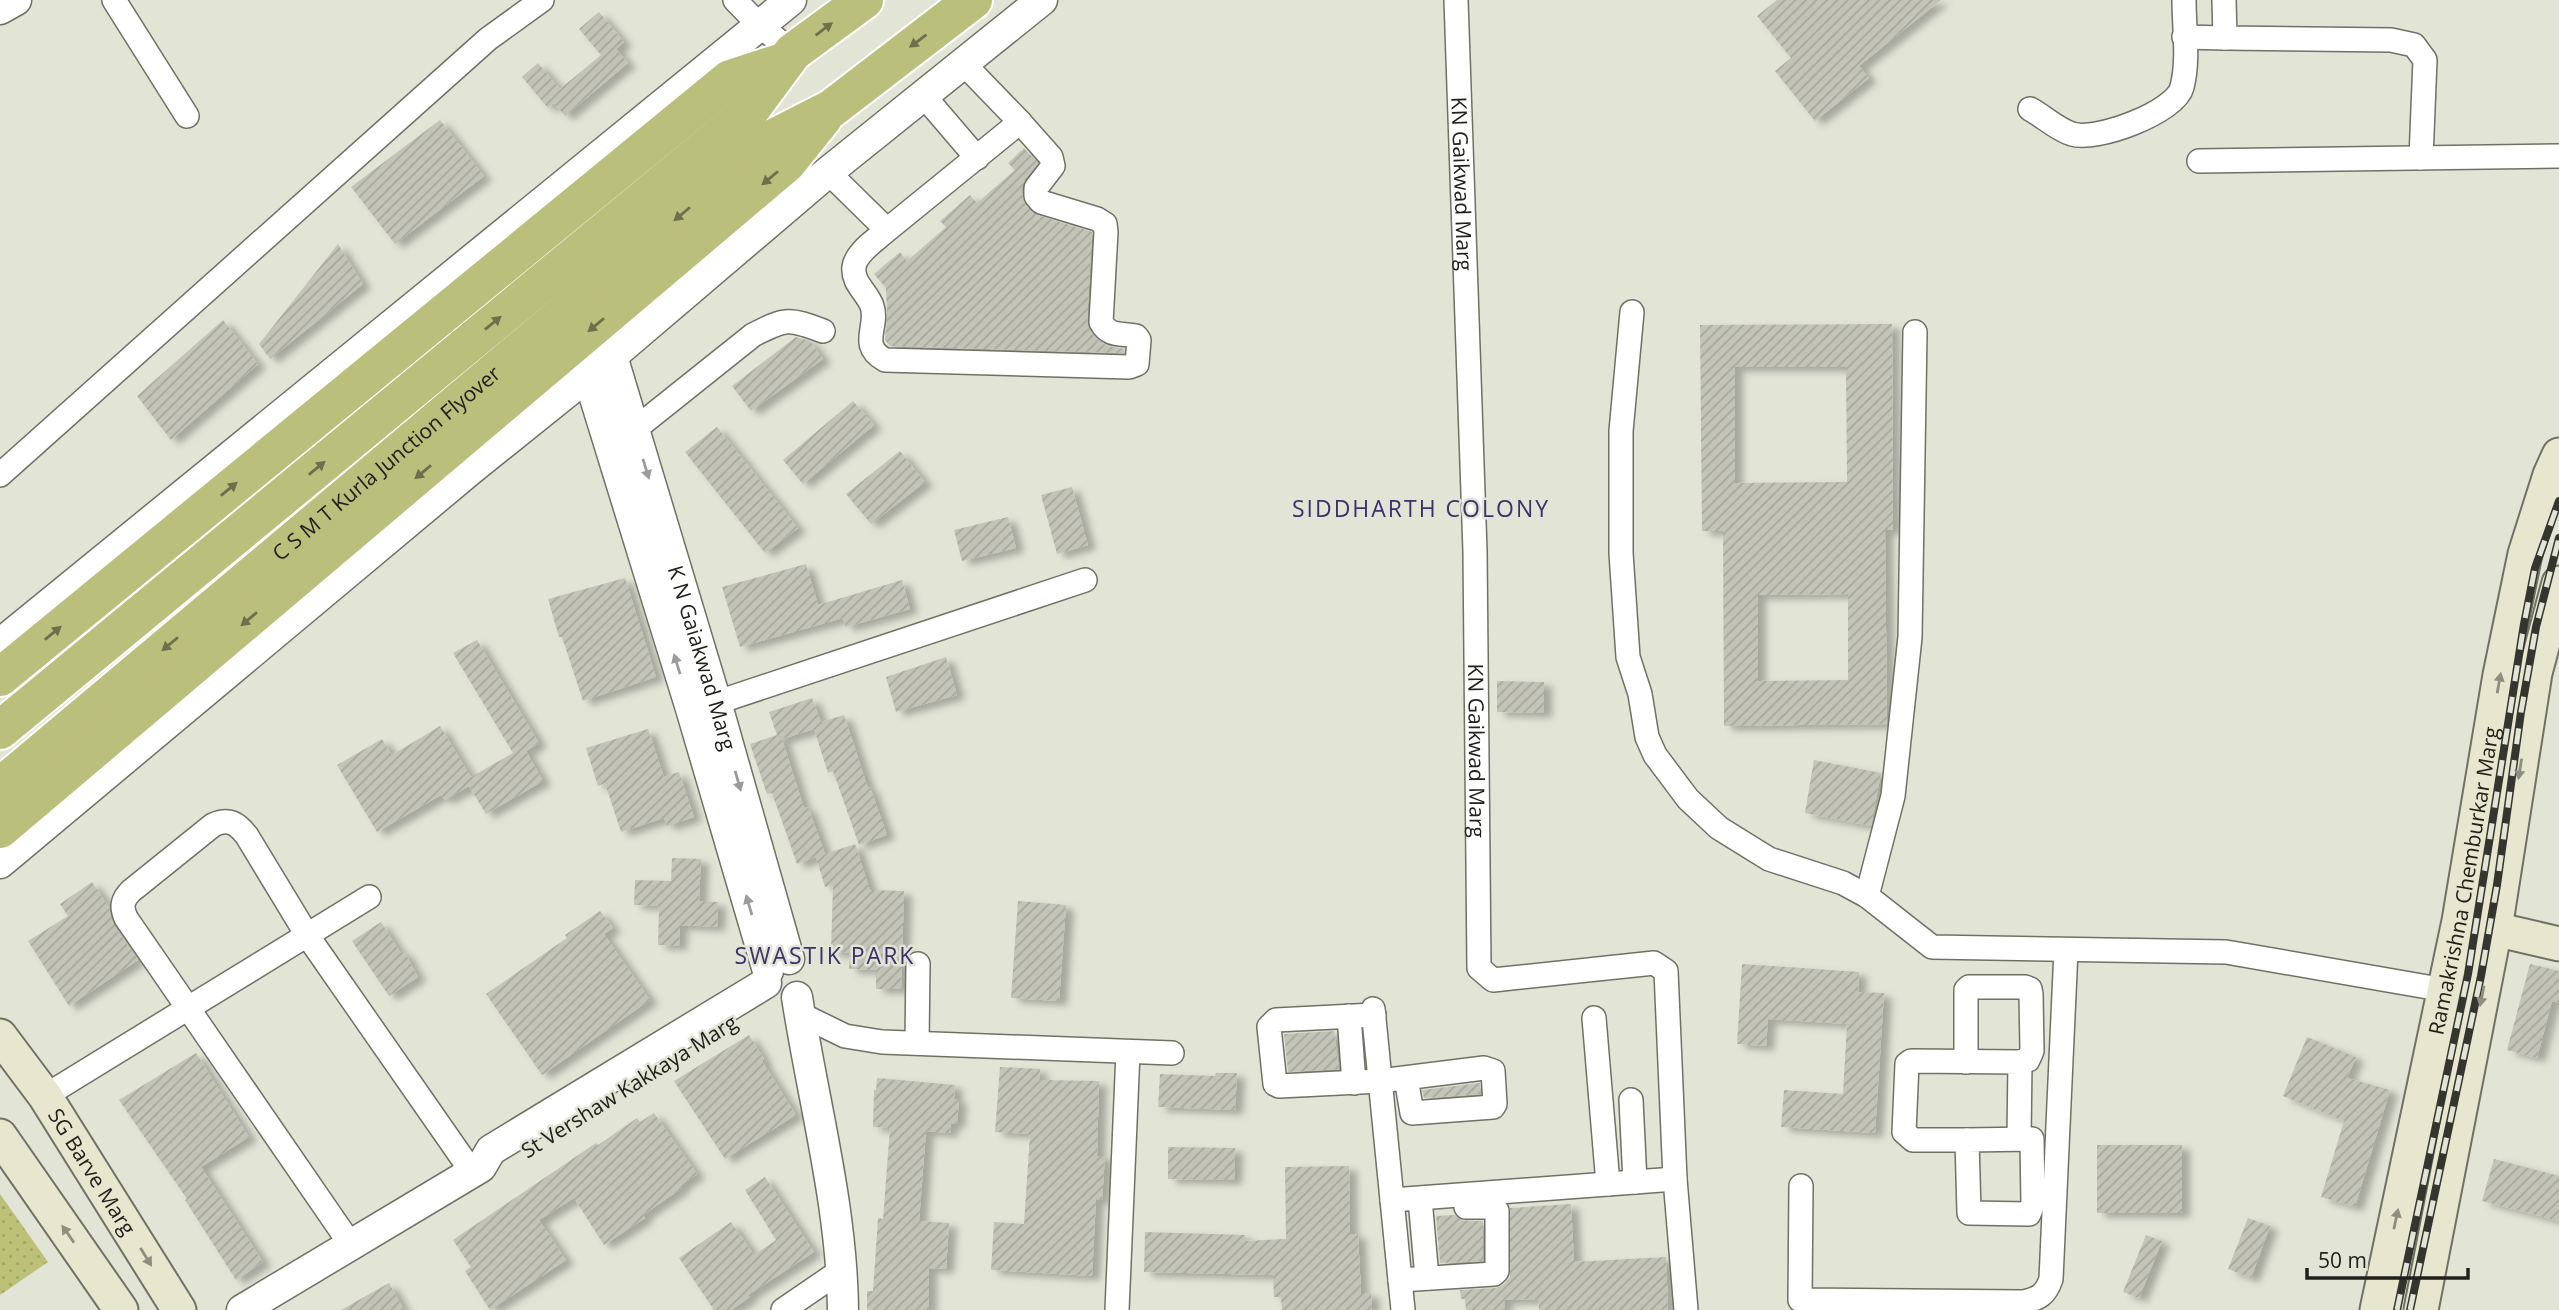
<svg xmlns="http://www.w3.org/2000/svg" width="2559" height="1310" font-family="'Open Sans',sans-serif">
<style>
.grass{fill:url(#grass-dots)}
.building{fill:url(#building-hatch);fill-rule:evenodd;filter:url(#shadow)}
.lines{fill:none;stroke-linecap:round;stroke-linejoin:round}
.minor-casing{stroke:#707165;stroke-width:26}
.tertiary-casing{stroke:#707165;stroke-width:33}
.secondary-casing{stroke:#707165;stroke-width:37}
.trunk-casing{stroke:#fff;stroke-width:42}
.minor{stroke:#fff;stroke-width:23}
.tertiary{stroke:#fff;stroke-width:30}
.secondary{stroke:#e6e7ce;stroke-width:33}
.trunk{stroke:#bbbf7c;stroke-width:38}
.rail-casing{stroke:#35352f;stroke-width:8}
.rail{stroke:#e2e4d6;stroke-width:5;stroke-dasharray:16;stroke-linecap:butt}
.oneway{fill:#6e704c}
.oneway2{fill:#9b9b99}
.oneway3{fill:#8d8e7e}
.labels{text-anchor:middle;dominant-baseline:central;stroke-width:5;stroke-linejoin:round;paint-order:stroke}
.street-label{font-size:21px;fill:#21211c;stroke:#e2e4d6}
.neighbourhood-label{font-size:23px;letter-spacing:2px;fill:#3e306b;stroke:#e2e4d6}
</style>
<defs>
<pattern id="grass-dots" width="8" height="8" patternUnits="userSpaceOnUse" patternTransform="scale(1.75)"><rect width="8" height="8" fill="#bdc178"/><path d="M2 2h.1M6 6h.1" fill="none" stroke="#a2a667" stroke-width="1.8" stroke-linecap="round"/></pattern>
<pattern id="building-hatch" width="6" height="6" patternUnits="userSpaceOnUse" patternTransform="scale(1.75)"><rect width="6" height="6" fill="#c3c4b7"/><path d="M-1 1l2-2M0 6l6-6M5 7l2-2" fill="none" stroke="#a7a89d"/></pattern>
<filter id="shadow"><feDropShadow dx="8" dy="4.5" stdDeviation="3.5" flood-color="#0004"/></filter>
</defs>
<rect width="100%" height="100%" fill="#e2e4d6"/>
<path class="grass" d="M0 1194 48 1262 0 1295Z"/>
<g class="building">
<path d="M1777 0H1941L1859 66 1869 78 1815 121 1775 71 1791 58 1757 16Z"/>
<path d="M599 12 624 42 616 49 628 63 565 116 554 103 548 108 522 77 538 63 560 89 601 55 579 29Z"/>
<path d="M440 120 484 176 395 244 351 187Z"/>
<path d="M1024 148 1038 163 1025 179 1021 190 1025 204 1037 215 1092 232 1087 322 1089 330 1098 341 1108 346 1124 349V353L890 346 885 340 887 314 886 288 874 274 900 252 907 261 946 227 940 221 970 195 977 203 1015 170 1008 163Z"/>
<path d="M338 244 363 284 270 359 259 344Z"/>
<path d="M223 320 258 364 171 440 137 396Z"/>
<path d="M1892 324 1893 530H1885L1887 724 1724 726 1723 531H1702L1700 325ZM1735 367H1846L1847 482 1735 483ZM1848 594V680L1758 681V595Z"/>
<path d="M796 337 810 341 823 359 751 411 732 386Z"/>
<path d="M853 401 874 425 803 484 783 460Z"/>
<path d="M717 427 798 528 765 553 685 452Z"/>
<path d="M900 451 925 482 871 524 846 494Z"/>
<path d="M1072 487 1088 545 1057 554 1041 495Z"/>
<path d="M1008 517 1016 548 962 561 954 530Z"/>
<path d="M806 564 818 605 902 580 910 609 846 627 843 618 740 647 722 587Z"/>
<path d="M625 578 656 677 583 701 562 637H559L548 599Z"/>
<path d="M477 640 539 743 526 751 543 781 486 814 469 786 445 800 441 795 377 832 337 765 382 739 392 755 440 726 471 777 513 753 453 653Z"/>
<path d="M946 657 957 695 896 712 886 677Z"/>
<path d="M1497 681 1544 682V713L1497 712Z"/>
<path d="M812 698 821 722 844 715 868 788 870 787 887 835 859 845 833 771 828 773 814 729 782 739 804 808 808 807 825 854 855 844 870 890 904 891 901 989H876V970L849 969 850 953 831 952 833 885 825 887 816 857 797 864 772 793 767 794 750 744 777 735 769 712Z"/>
<path d="M648 729 664 777 679 772 694 817 667 826 664 818 621 832 605 783 598 786 586 748Z"/>
<path d="M1814 760 1881 773 1871 826 1805 813Z"/>
<path d="M672 858 701 859 699 901 718 902 717 927 680 925 679 946 658 945 659 906 634 905 635 880 671 881Z"/>
<path d="M92 882 109 907 114 926 138 960 69 1006 28 941 68 916 60 904Z"/>
<path d="M1018 901 1066 905 1059 1001 1011 998Z"/>
<path d="M600 911 613 928 604 934 650 1000 542 1075 486 994 567 938 565 935Z"/>
<path d="M381 922 401 953 404 951 418 977 389 996 352 941Z"/>
<path d="M1742 964 1859 972 1858 992 1884 993 1875 1133 1781 1127 1784 1090 1843 1094 1847 1024 1768 1019 1766 1046 1737 1044Z"/>
<path d="M2530 964 2559 971V1003L2552 1001 2537 1058 2507 1050Z"/>
<path d="M1334 1031 1339 1069 1288 1072 1284 1034Z"/>
<path d="M749 1035 764 1059 762 1061 796 1115 725 1159 674 1081Z"/>
<path d="M2307 1037 2356 1057 2347 1078 2390 1090 2355 1207 2321 1197 2344 1121 2283 1096Z"/>
<path d="M196 1053 249 1137 201 1167 263 1262 236 1280 185 1200 187 1199 119 1100Z"/>
<path d="M1000 1067 1040 1069 1039 1080 1099 1081 1097 1156H1105L1102 1200 1096 1199 1092 1276 991 1270 994 1222 1024 1224 1030 1134 995 1132Z"/>
<path d="M1216 1073H1237L1235 1110 1158 1107 1160 1074 1215 1076Z"/>
<path d="M877 1078 955 1085 954 1099H959L957 1124 951 1123 950 1133 926 1131 919 1221 949 1223 946 1269 929 1268V1310H867V1291H873L878 1218 883 1219 890 1128 873 1127 874 1090H876Z"/>
<path d="M1480 1083V1094L1424 1098 1422 1090Z"/>
<path d="M654 1113 697 1174 680 1186 682 1188 643 1215 645 1218 604 1245 574 1198 539 1220 566 1260 490 1310 465 1271 471 1267 453 1240 596 1143 598 1145 637 1118 640 1122Z"/>
<rect x="2097" y="1145" width="85" height="68"/>
<path d="M1168 1147 1235 1148 1234 1180 1168 1179Z"/>
<path d="M2494 1159 2559 1176V1221L2482 1201Z"/>
<path d="M1349 1166 1350 1234H1358L1361 1293H1371L1372 1310H1282L1281 1297H1274L1273 1275 1144 1272 1145 1232 1245 1235V1241L1286 1239 1285 1167Z"/>
<path d="M765 1177 814 1252 748 1295 750 1297 731 1310H714L679 1258 731 1222 754 1255 776 1240 745 1190Z"/>
<path d="M1571 1204 1574 1262 1666 1257 1668 1310H1539L1538 1299 1504 1300 1505 1310H1466L1465 1299H1461L1460 1290 1496 1288 1504 1284 1510 1277V1208Z"/>
<path d="M1455 1215 1465 1221H1483V1261L1440 1263 1436 1216Z"/>
<path d="M2248 1218 2270 1226 2251 1278 2228 1269Z"/>
<path d="M2146 1235 2162 1241 2139 1298 2123 1292Z"/>
<path d="M389 1283 404 1310H341Z"/>
</g>
<g class="lines">
<defs>
<g id="minor">
<path d="M114 0 187 116"/>
<path d="M735 0 760 26 793 52"/>
<path id="s1" d="M1456 0 1475 551 1479 968 1493 980 1654 963 1666 971 1675 1179 1686 1310"/>
<path d="M2224 0 2225 38 2391 40 2414 45 2425 60 2421 158"/>
<path d="M2184 37 2225 38"/>
<path d="M963 63 1020 122"/>
<path d="M924 96 977 158"/>
<path d="M2030 109C2043 116 2058 130 2072 134 2096 142 2176 112 2182 87 2189 60 2184 28 2184 0"/>
<path d="M2199 161 2559 156"/>
<path d="M828 172 887 230C876 240 856 252 854 267 852 283 867 292 872 306 879 327 858 345 885 360L1129 367 1137 364 1139 340 1136 336C1121 333 1109 337 1101 322L1106 232 1105 224 1097 219 1041 202 1036 196V188L1053 166 1051 157 1020 122 887 230"/>
<path d="M1632 312 1621 431V553L1628 657 1640 694 1647 737 1655 755 1688 799 1719 828 1769 859 1843 883 1867 896 1932 947 2226 952 2445 990"/>
<path d="M624 438 753 335C786 318 789 318 823 331"/>
<path d="M0 475 488 39 542 0"/>
<path d="M703 707 1085 580"/>
<path d="M1867 896 1893 796 1910 637 1915 332"/>
<path d="M1373 1009 1403 1310"/>
<path d="M800 1014 845 1036 882 1042 1172 1053"/>
<path d="M1374 1015 1276 1020 1269 1027 1275 1084 1279 1086 1380 1081 1484 1068 1493 1071 1495 1104 1493 1107 1412 1113 1406 1078"/>
<path d="M1349 1016 1354 1083"/>
<path d="M1594 1018 1608 1184"/>
<path d="M917 1043 918 964"/>
<path d="M1966 1062V990L1969 987H2025L2030 989 2031 994 2032 1051 2028 1060 2020 1062"/>
<path d="M45 1096 369 897"/>
<path d="M1631 1100 1635 1182"/>
<path d="M2032 1139 2033 1204 2029 1214 1969 1213 1967 1140Z"/>
<path d="M1967 1140H1913L1904 1132 1907 1064 1911 1061 2020 1062 2019 1139"/>
<path d="M1801 1186 1800 1300 2023 1302C2039 1299 2046 1294 2051 1279L2066 950"/>
<path d="M1392 1200 1675 1179"/>
<path d="M1421 1210 1427 1278"/>
<path d="M351 1245 126 918C121 907 122 900 131 891L213 825C229 818 237 823 247 836L307 935 472 1172"/>
<path d="M1400 1280 1494 1274 1497 1271V1211L1493 1207H1466"/>
<path d="M783 1310 843 1269"/>
<path d="M1117 1310 1128 1052"/>
</g>
<g id="tertiary">
<path d="M0 9 16 0"/>
<path id="s2" d="M612 356 716 702 789 959"/>
<path d="M588 375 692 712 768 971"/>
<path d="M0 644 791 0"/>
<path d="M0 863 470 470 612 356 828 172 1042 0"/>
<path d="M797 997C813 1101 842 1205 843 1310"/>
<path d="M242 1310 481 1167 491 1150 766 983"/>
</g>
<g id="secondary">
<path d="M2473 924 2559 944"/>
<path id="s3" d="M0 1036 45 1096 179 1310"/>
<path d="M0 1136 121 1310"/>
<path id="s4" d="M2377 1310 2459 921 2500 675 2525 554 2550 475 2559 455"/>
<path d="M2421 1310 2495 929 2535 673 2559 583"/>
</g>
<g id="trunk">
<path d="M0 677 730 79 786 61"/>
<path d="M0 730 748 113 793 52 864 0"/>
<path id="s5" d="M0 787 772 139 831 109 973 0"/>
<path d="M0 829 787 163 823 118"/>
</g>
</defs>
<use href="#minor" class="minor-casing"/>
<use href="#tertiary" class="tertiary-casing"/>
<use href="#secondary" class="secondary-casing"/>
<use href="#trunk" class="trunk-casing"/>
<use href="#minor" class="minor"/>
<use href="#tertiary" class="tertiary"/>
<use href="#secondary" class="secondary"/>
<use href="#trunk" class="trunk"/>
<defs>
<g id="rail">
<path d="M2397 1310 2468 974 2524 624 2535 568 2559 501"/>
<path d="M2410 1310 2481 976 2497 885 2521 712 2536 627 2559 538"/>
</g>
</defs>
<use href="#rail" class="rail-casing"/>
<use href="#rail" class="rail"/>
</g>
<defs><path id="oneway-solid" d="M-6-.8H1V-3.2L6.5 0L1 3.2V.8H-6Z" transform="scale(1.75)"/></defs>
<g class="oneway">
<use href="#oneway-solid" transform="translate(824 29) rotate(-37)"/>
<use href="#oneway-solid" transform="translate(918 41) rotate(143)"/>
<use href="#oneway-solid" transform="translate(770 178) rotate(140)"/>
<use href="#oneway-solid" transform="translate(682 214) rotate(140)"/>
<use href="#oneway-solid" transform="translate(493 323) rotate(-39)"/>
<use href="#oneway-solid" transform="translate(596 325) rotate(140)"/>
<use href="#oneway-solid" transform="translate(317 468) rotate(-39)"/>
<use href="#oneway-solid" transform="translate(423 472) rotate(140)"/>
<use href="#oneway-solid" transform="translate(229 489) rotate(-39)"/>
<use href="#oneway-solid" transform="translate(249 619) rotate(140)"/>
<use href="#oneway-solid" transform="translate(53 633) rotate(-39)"/>
<use href="#oneway-solid" transform="translate(170 644) rotate(140)"/>
</g>
<g class="oneway2">
<use href="#oneway-solid" transform="translate(646 469) rotate(73)"/>
<use href="#oneway-solid" transform="translate(677 664) rotate(-107)"/>
<use href="#oneway-solid" transform="translate(738 781) rotate(74)"/>
<use href="#oneway-solid" transform="translate(749 905) rotate(-106)"/>
</g>
<g class="oneway3">
<use href="#oneway-solid" transform="translate(2499 683) rotate(-80)"/>
<use href="#oneway-solid" transform="translate(2520 769) rotate(99)"/>
<use href="#oneway-solid" transform="translate(2482 996) rotate(101)"/>
<use href="#oneway-solid" transform="translate(2396 1219) rotate(-78)"/>
<use href="#oneway-solid" transform="translate(68 1234) rotate(-125)"/>
<use href="#oneway-solid" transform="translate(146 1257) rotate(58)"/>
</g>
<g class="labels">
<g class="street-label">
<text stroke="none"><textPath href="#s1" startOffset="184">KN Gaikwad Marg</textPath></text>
<text stroke="none"><textPath href="#s5" startOffset="504">C S M T Kurla Junction Flyover</textPath></text>
<text stroke="none"><textPath href="#s2" startOffset="315">K N Gaiakwad Marg</textPath></text>
<text stroke="none"><textPath href="#s1" startOffset="751">KN Gaikwad Marg</textPath></text>
<text stroke="none"><textPath href="#s4" startOffset="438">Ramakrishna Chemburkar Marg</textPath></text>
<text transform="translate(629 1086) rotate(-32)">St Vershaw Kakkaya Marg</text>
<text stroke="none"><textPath href="#s3" startOffset="164">SG Barve Marg</textPath></text>
</g>
<g class="neighbourhood-label">
<text x="1421" y="508">SIDDHARTH COLONY</text>
<text x="825" y="955">SWASTIK PARK</text>
</g>
</g>
<path d="M2307 1268v10h161v-10" fill="none" stroke="#21211c" stroke-width="3.5"/>
<text x="2318" y="1268" font-size="21" fill="#21211c" stroke="#e2e4d6" stroke-width="5" paint-order="stroke">50 m</text>
</svg>
